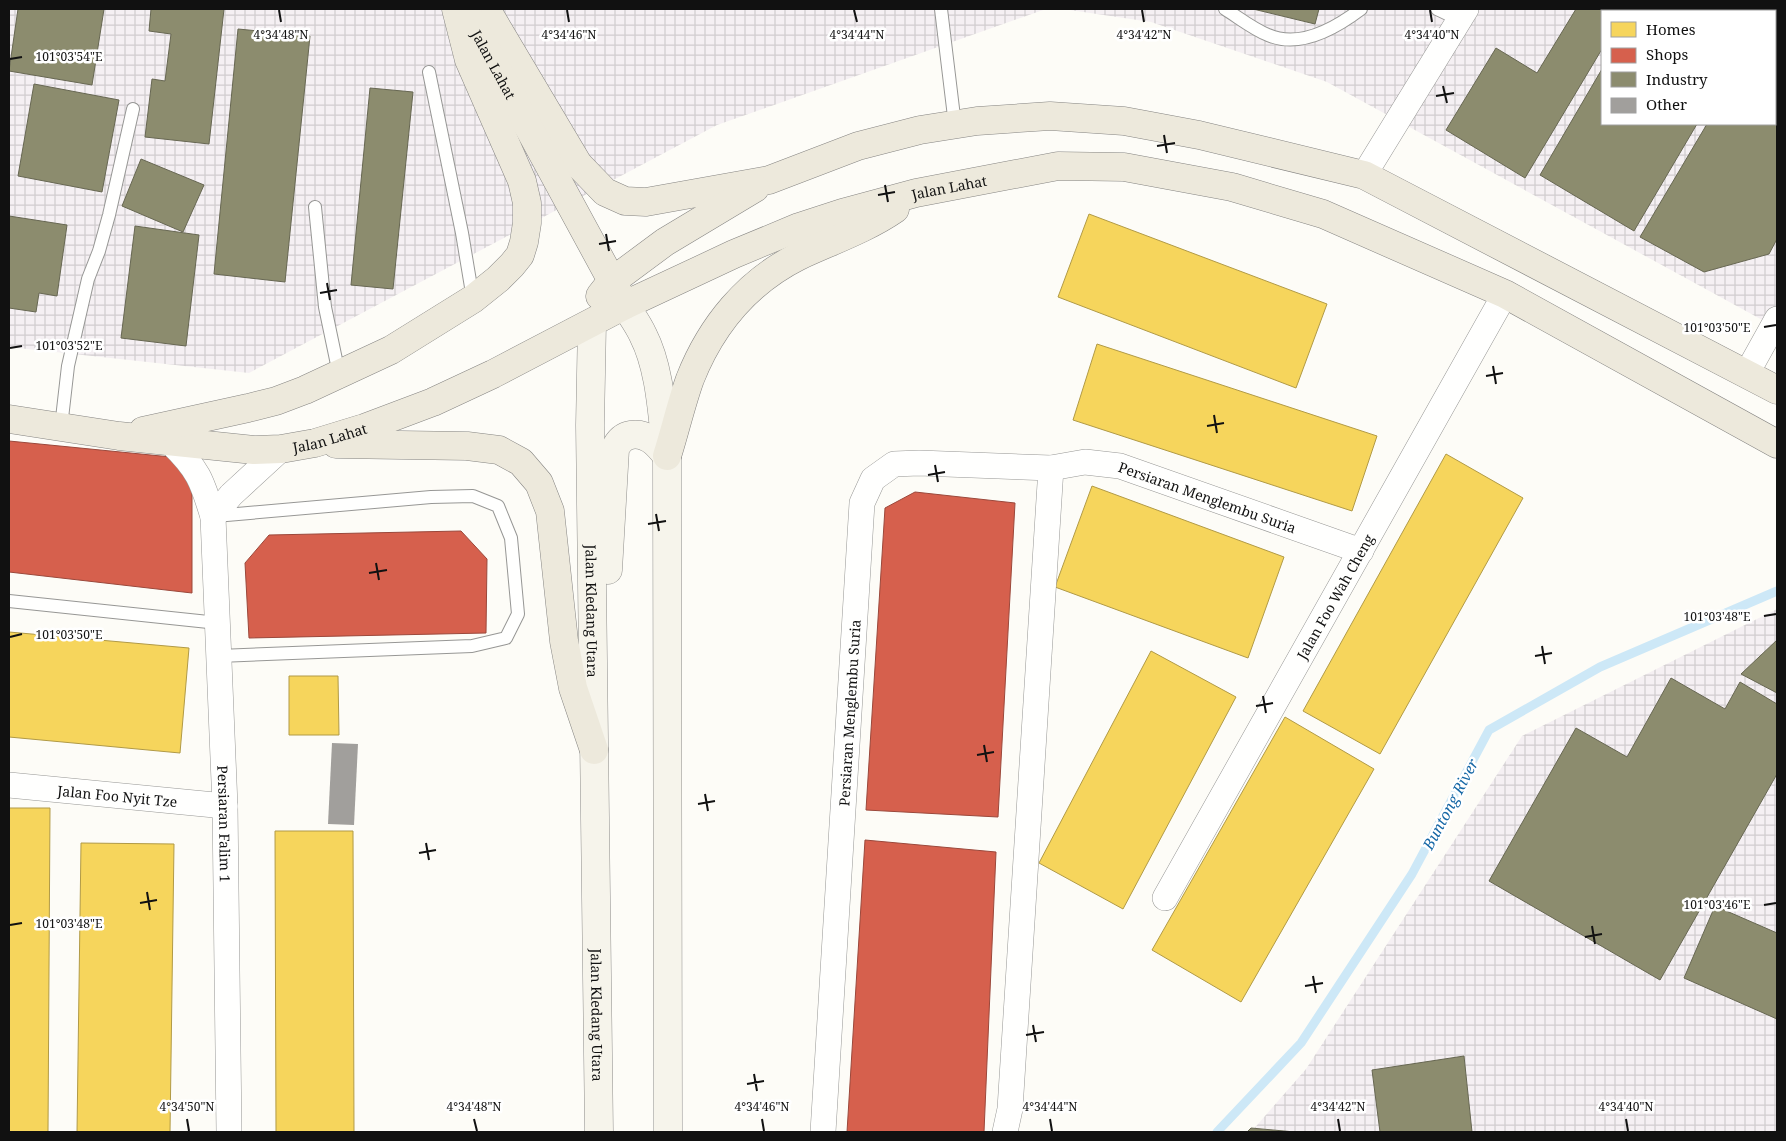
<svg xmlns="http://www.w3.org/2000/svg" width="1786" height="1141" font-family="'Noto Serif',serif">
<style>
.industrial{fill:url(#industrial-grid);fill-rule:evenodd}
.homes{fill:#f6d55c;stroke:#b19a46}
.shops{fill:#d6604d;stroke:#9b483b}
.industry{fill:#8c8c6e;stroke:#676752}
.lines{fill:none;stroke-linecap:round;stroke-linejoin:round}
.stream{stroke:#cde8f7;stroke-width:9}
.building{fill:#a19f9c}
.lane-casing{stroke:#979795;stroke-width:14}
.street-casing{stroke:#979795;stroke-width:26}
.secondary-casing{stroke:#8e8d8b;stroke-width:29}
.primary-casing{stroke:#858482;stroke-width:29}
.lane{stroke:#fffffe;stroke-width:12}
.street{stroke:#fffffe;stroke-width:25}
.secondary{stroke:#f6f4eb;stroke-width:28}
.primary{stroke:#ede9dc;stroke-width:28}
.ticks{fill:none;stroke:#111;stroke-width:2}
.labels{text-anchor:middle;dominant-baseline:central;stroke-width:5;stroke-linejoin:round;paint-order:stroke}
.street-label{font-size:14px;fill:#111;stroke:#fff}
.water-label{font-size:15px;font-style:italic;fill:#1768a6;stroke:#fff}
.ticks-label{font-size:12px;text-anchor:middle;fill:#111;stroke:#fff;stroke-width:5;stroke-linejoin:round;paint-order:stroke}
</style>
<defs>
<pattern id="industrial-grid" width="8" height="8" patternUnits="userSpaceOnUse" patternTransform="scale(1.25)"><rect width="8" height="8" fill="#f5f0f3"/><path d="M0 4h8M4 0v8" fill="none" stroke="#d1cdcf"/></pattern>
</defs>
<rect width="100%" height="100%" fill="#fdfcf7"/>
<g class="industrial">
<path d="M9 9H1046L717 125 249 373 9 347Z"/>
<path d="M1063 9H1777V328L1327 82 1151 22ZM1602 11H1775V124H1602Z"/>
<path d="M1777 609V1132H1251L1306 1069 1522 736Z"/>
</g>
<g class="homes">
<path d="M1089 214 1327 304 1296 388 1058 297Z"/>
<path d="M1097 344 1377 436 1352 511 1073 420Z"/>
<path d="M1446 454 1523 498 1380 754 1303 711Z"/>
<path d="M1092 486 1284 557 1248 658 1055 587Z"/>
<path d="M9 632 189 648 180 753 9 737Z"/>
<path d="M1151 651 1236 697 1123 909 1039 863Z"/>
<path d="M289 676H338L339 735H289Z"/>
<path d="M1285 717 1374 769 1241 1002 1152 950Z"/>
<path d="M9 808H50L48 1132H9Z"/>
<path d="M275 831H353L354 1132H276Z"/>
<path d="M81 843 174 844 170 1132H77Z"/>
</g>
<g class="shops">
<path d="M9 441 171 457 192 480V593L9 572Z"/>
<path d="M915 492 1015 503 998 817 866 810 885 508Z"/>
<path d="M461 531 487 559 486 633 249 638 245 563 269 535Z"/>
<path d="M865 840 996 852 984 1132H847Z"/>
</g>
<g class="industry">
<path d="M18 9H104L92 85 9 71Z"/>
<path d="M151 9H224L209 144 145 137 152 79 165 81 171 34 149 31Z"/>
<path d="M1253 9H1319L1315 24Z"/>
<path d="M1576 9H1626L1625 11H1602V49L1525 178 1446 130 1496 48 1537 73Z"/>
<path d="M1638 9H1766L1764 11H1636Z"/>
<path d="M1774 9H1777V239L1769 254 1704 272 1640 237 1707 124H1775V11H1772Z"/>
<path d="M238 29 310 36 285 282 214 274Z"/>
<path d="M1602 69V124H1697L1634 231 1540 175Z"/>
<path d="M34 84 119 100 102 192 18 176Z"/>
<path d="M370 88 413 92 393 289 351 285Z"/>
<path d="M141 159 204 185 183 232 122 206Z"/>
<path d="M9 216 67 225 57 296 39 293 36 312 9 308Z"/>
<path d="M135 226 199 235 186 346 121 338Z"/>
<path d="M1777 640V693L1741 674Z"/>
<path d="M1671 678 1725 709 1740 682 1777 704V774L1660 980 1489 881 1576 728 1627 757Z"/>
<path d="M1715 906 1777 933V1019L1684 978Z"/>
<path d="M1464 1056 1472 1132H1380L1372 1070Z"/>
<path d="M1251 1128 1295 1132H1247Z"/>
</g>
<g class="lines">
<path class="stream" d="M1217 1132 1301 1043 1412 874 1489 730 1600 667 1777 591"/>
</g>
<path class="building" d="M332 743 358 744 354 825 328 824Z"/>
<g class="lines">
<defs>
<g id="lane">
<path d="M941 9 955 125"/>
<path d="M1225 9C1238 17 1253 29 1268 35 1300 49 1336 28 1361 9"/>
<path d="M1437 9 1460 20"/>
<path d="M429 72 462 233 473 299"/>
<path d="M315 207 325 307 339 374"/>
<path d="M61 427 68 366 88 279 99 251 109 215 133 109"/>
<path d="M215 516 431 497 473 496 498 506 511 538 518 614 506 638 472 646 219 656"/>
<path d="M9 601 218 623"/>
</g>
<g id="street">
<path d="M1364 175 1466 9"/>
<path d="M1747 373 1777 319"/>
<path id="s1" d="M170 442C198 469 202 480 213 517L225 806 229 1132"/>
<path d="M213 517 231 495 281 449"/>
<path id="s2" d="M9 785 225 806"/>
<path id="s3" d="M1165 898 1505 294"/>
<path id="s4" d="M823 1132 862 503 873 479 894 464 919 463 1051 468 1085 462 1120 466 1361 551"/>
<path d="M1005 1132 1010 1109 1051 468"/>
</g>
<g id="secondary">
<path d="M625 305C631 315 638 324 643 335 661 370 662 418 667 456L668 1132"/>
<path id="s5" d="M592 323 590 425 599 1132"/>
<path d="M608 570 615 449C622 432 639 431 653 441 658 445 663 451 667 456"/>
</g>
<g id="primary">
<path d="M486 9 578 164 605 192 625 201 646 202 769 180 858 146 920 130 977 121 1050 116 1124 121 1199 135 1364 175 1777 390"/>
<path id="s6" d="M468 16 625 305"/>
<path d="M600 296 611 282 665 242 755 188"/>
<path id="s7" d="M9 419 119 436 254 450 281 449 315 443 364 428 433 402 493 374 625 305 734 254 799 227 842 213 916 193 1058 166 1124 167 1232 187 1323 214 1505 294 1777 444"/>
<path d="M143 431 248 408 276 401 305 390 391 350 473 299 498 279 512 265 520 255 524 242 527 223V203L522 181 469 60 456 9"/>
<path d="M336 444 467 446 499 450 521 462 539 483 550 511 564 641 573 688 594 750"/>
<path d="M667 456C675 431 681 404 690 379 711 326 747 282 799 256 831 241 866 229 895 209"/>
</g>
</defs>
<use href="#lane" class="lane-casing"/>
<use href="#street" class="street-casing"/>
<use href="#secondary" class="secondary-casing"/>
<use href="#primary" class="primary-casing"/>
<use href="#lane" class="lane"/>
<use href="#street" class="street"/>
<use href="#secondary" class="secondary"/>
<use href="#primary" class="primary"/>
</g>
<path class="ticks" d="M279 10 281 22M567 10 569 22M854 10 857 22M1142 10 1144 22M1430 10 1432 22M10 59 22 57M1443 86 1447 103M1436 96 1454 93M1164 135 1167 153M1157 146 1175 143M885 185 888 202M878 195 895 192M606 234 609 251M599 244 616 241M327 283 330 300M320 293 337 290M1764 327 1776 325M10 348 22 346M1493 366 1496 384M1486 376 1503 373M1214 415 1217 433M1207 426 1224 423M935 465 938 482M928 475 945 472M656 514 659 531M648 524 666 521M376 563 379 580M369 573 387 570M1764 616 1776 614M10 637 22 634M1542 646 1545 664M1535 656 1552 653M1263 696 1266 713M1256 706 1273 703M984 745 987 762M977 755 994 752M705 794 708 811M698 804 715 801M426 843 429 860M419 853 436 850M147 892 150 910M140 903 157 900M1764 905 1776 903M10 925 22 923M1592 926 1595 944M1585 937 1602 934M1313 976 1316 993M1305 986 1323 983M1033 1025 1036 1042M1026 1035 1044 1032M754 1074 757 1091M747 1084 764 1081M187 1119 189 1131M474 1119 477 1131M762 1119 764 1131M1050 1119 1052 1131M1338 1119 1340 1131M1626 1119 1628 1131"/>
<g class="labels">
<g class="street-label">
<text stroke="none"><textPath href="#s6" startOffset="55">Jalan Lahat</textPath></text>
<text stroke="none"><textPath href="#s7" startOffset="995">Jalan Lahat</textPath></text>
<text stroke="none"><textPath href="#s7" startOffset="324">Jalan Lahat</textPath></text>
<text stroke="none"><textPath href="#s4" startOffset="1002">Persiaran Menglembu Suria</textPath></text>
<text stroke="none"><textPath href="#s3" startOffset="346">Jalan Foo Wah Cheng</textPath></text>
<text stroke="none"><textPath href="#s5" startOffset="288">Jalan Kledang Utara</textPath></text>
<text stroke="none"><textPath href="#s4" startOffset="420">Persiaran Menglembu Suria</textPath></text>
<text stroke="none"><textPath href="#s2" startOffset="109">Jalan Foo Nyit Tze</textPath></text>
<text stroke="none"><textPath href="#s1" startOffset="395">Persiaran Falim 1</textPath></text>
<text stroke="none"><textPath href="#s5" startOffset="692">Jalan Kledang Utara</textPath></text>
</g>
<g class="water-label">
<text transform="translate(1450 804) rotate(-62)">Buntong River</text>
</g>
</g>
<g class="ticks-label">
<text x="281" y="39">4°34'48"N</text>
<text x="569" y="39">4°34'46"N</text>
<text x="857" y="39">4°34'44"N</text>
<text x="1144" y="39">4°34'42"N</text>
<text x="1432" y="39">4°34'40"N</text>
<text x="69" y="61">101°03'54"E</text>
<text x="1717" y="332">101°03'50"E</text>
<text x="69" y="350">101°03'52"E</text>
<text x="1717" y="621">101°03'48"E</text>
<text x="69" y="639">101°03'50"E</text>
<text x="1717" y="909">101°03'46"E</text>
<text x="69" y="928">101°03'48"E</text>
<text x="187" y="1111">4°34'50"N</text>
<text x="474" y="1111">4°34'48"N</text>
<text x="762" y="1111">4°34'46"N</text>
<text x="1050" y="1111">4°34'44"N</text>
<text x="1338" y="1111">4°34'42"N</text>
<text x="1626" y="1111">4°34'40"N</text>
</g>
<rect width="1786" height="1141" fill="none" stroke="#111111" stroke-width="20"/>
<rect x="1601" y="10" width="175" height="115" fill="#ffffff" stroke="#a0a0a0"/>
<rect x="1611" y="22" width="25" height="15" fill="#f6d55c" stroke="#a0a0a0"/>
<text x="1646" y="35" font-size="15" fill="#111111">Homes</text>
<rect x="1611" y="48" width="25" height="15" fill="#d6604d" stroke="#a0a0a0"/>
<text x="1646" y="60" font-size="15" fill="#111111">Shops</text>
<rect x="1611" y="72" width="25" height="15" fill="#8c8c6e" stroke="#a0a0a0"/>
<text x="1646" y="85" font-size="15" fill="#111111">Industry</text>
<rect x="1611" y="98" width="25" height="15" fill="#a19f9c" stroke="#a0a0a0"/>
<text x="1646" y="110" font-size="15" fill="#111111">Other</text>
</svg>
